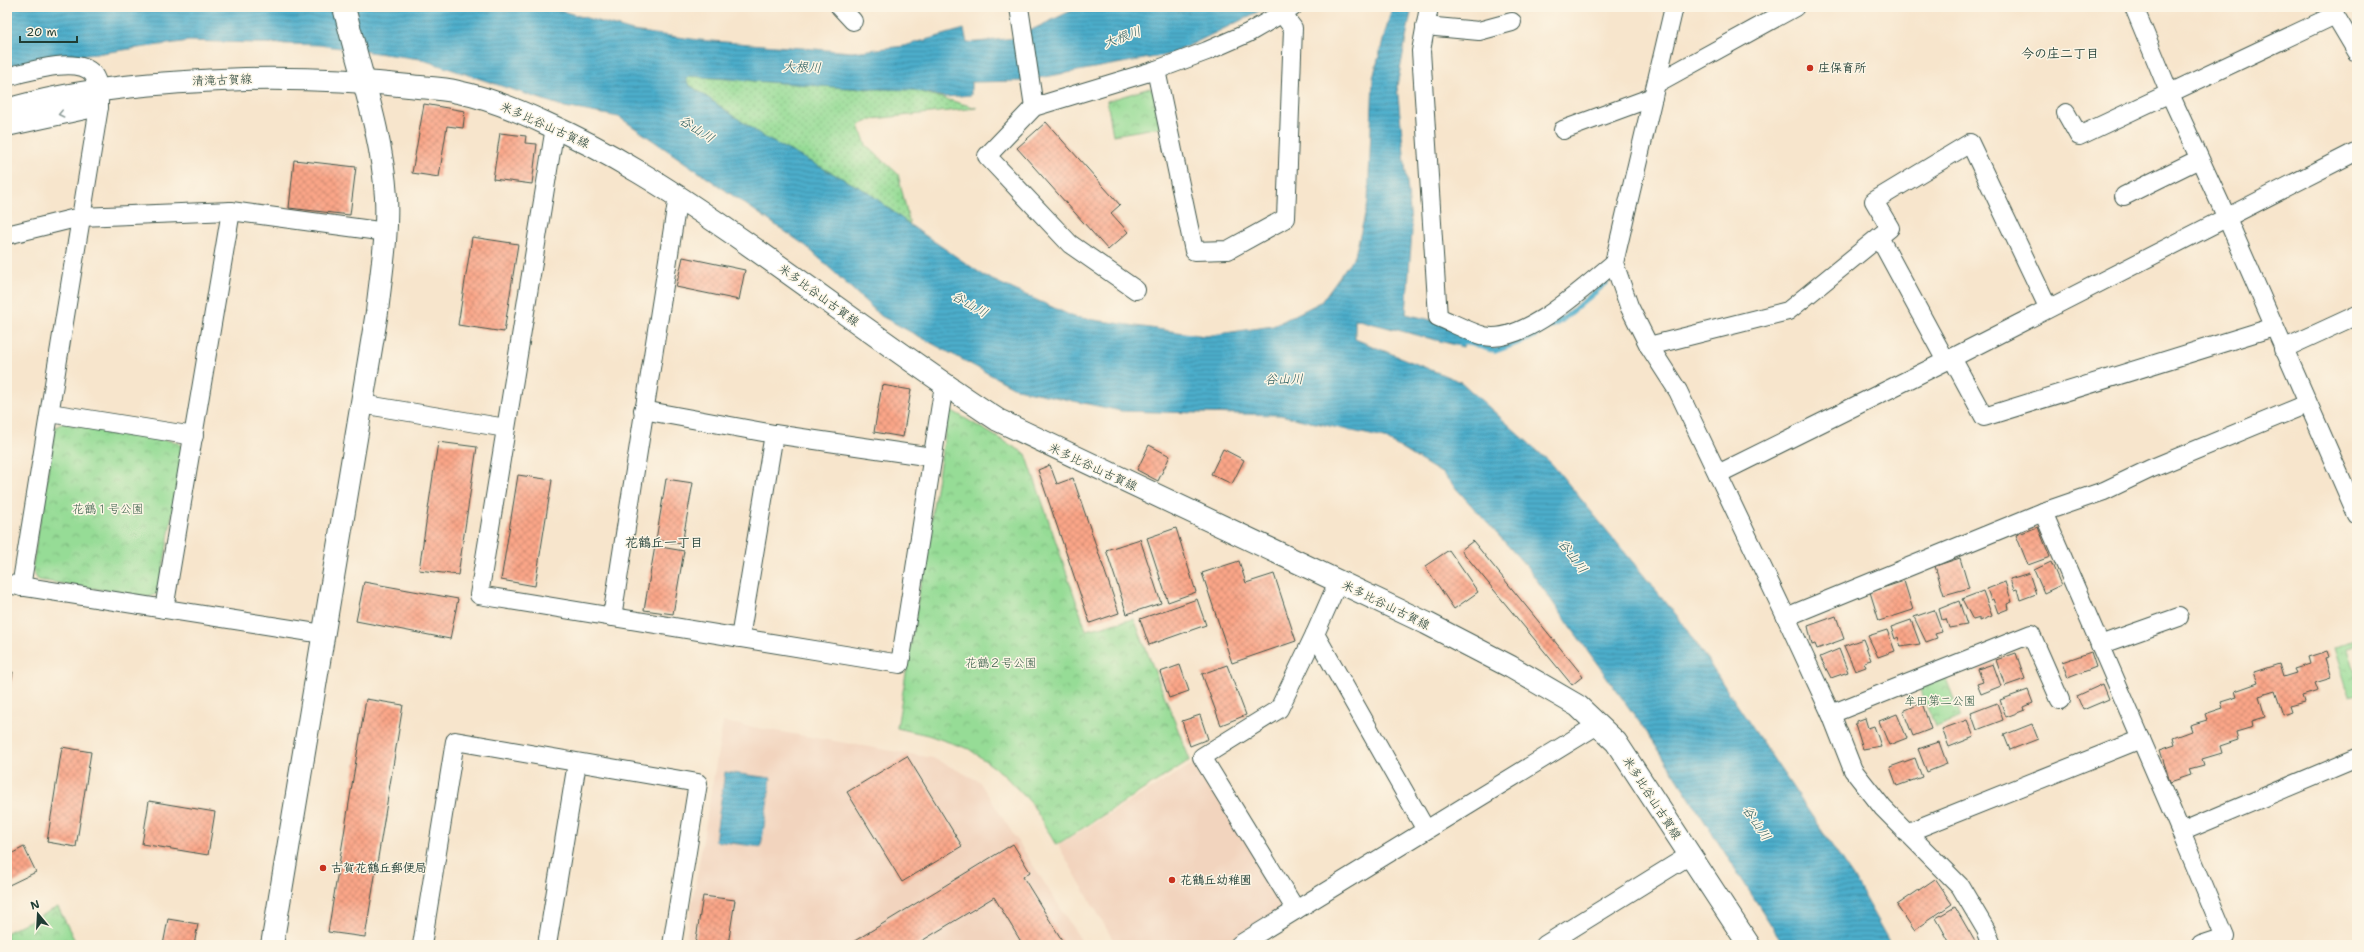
<svg xmlns="http://www.w3.org/2000/svg" width="2364" height="952" font-family="'Shantell Sans','Klee One',sans-serif">
<style>
.built{fill:#f2d4be}
.grass{fill:url(#grass-dots);stroke:#5a8c65}
.park{fill:url(#park-crowns);stroke:#5a8c65}
.water{fill:url(#water-rules);stroke:#367580}
.lines{fill:none;stroke-linecap:round;stroke-linejoin:round}
.stream{stroke:#4cadcb;stroke-width:5.5}
.building{fill:url(#building-cross-hatch)}
.street-casing{stroke:#3f564b;stroke-width:20}
.secondary-casing{stroke:#3f564b;stroke-width:24}
.street{stroke:#fff;stroke-width:18}
.secondary{stroke:#fff;stroke-width:22}
.oneway{stroke:#8f9e9a}
.poi-dot{fill:#c8321e;stroke:#fcf5e5;stroke-width:1.5}
.labels{text-anchor:middle;dominant-baseline:central;stroke-width:3;stroke-linejoin:round;paint-order:stroke}
.poi-label{font-size:12px;font-weight:bold;fill:#1f3d34;stroke:#fcf5e5;text-anchor:start}
.street-label{font-size:12px;fill:#1f3d34;stroke:#fcf5e5}
.park-label{font-size:12px;fill:#375d48;stroke:#fcf5e5}
.water-label{font-size:13px;font-style:italic;fill:#2c5f61;stroke:#fcf5e5}
.neighbourhood-label{font-size:13px;font-weight:bold;fill:#1f3d34;stroke:#fcf5e5}
</style>
<defs>
<pattern id="grass-dots" width="8" height="8" patternUnits="userSpaceOnUse"><rect width="8" height="8" fill="#96dc96"/><path d="M2 2h.1M6 6h.1" fill="none" stroke="#7ab47b" stroke-width="1.8" stroke-linecap="round"/></pattern>
<pattern id="park-crowns" width="20" height="18" patternUnits="userSpaceOnUse"><rect width="20" height="18" fill="#96dc96"/><path d="M2 6a3 3 0 1 1 6 0M12 15a3 3 0 1 1 6 0" fill="none" stroke="#7ab47b"/></pattern>
<pattern id="water-rules" width="6" height="5" patternUnits="userSpaceOnUse"><rect width="6" height="5" fill="#4cadcb"/><path d="M0 2.5h6" fill="none" stroke="#3f8ea6"/></pattern>
<pattern id="building-cross-hatch" width="8" height="8" patternUnits="userSpaceOnUse"><rect width="8" height="8" fill="#fba688"/><path d="M0 0l8 8M0 8l8-8" fill="none" stroke="#cb8870"/></pattern>
</defs>
<rect width="100%" height="100%" fill="#fcf5e5"/>
<filter id="ink" filterUnits="userSpaceOnUse"><feTurbulence type="fractalNoise" baseFrequency=".025" numOctaves="2"/><feDisplacementMap in="SourceGraphic" scale="8" xChannelSelector="R" yChannelSelector="G"/><feConvolveMatrix kernelMatrix="1 2 1 2 8 2 1 2 1" color-interpolation-filters="sRGB"/></filter>
<filter id="wash" filterUnits="userSpaceOnUse"><feTurbulence type="fractalNoise" baseFrequency=".012" numOctaves="4" result="noise"/><feDisplacementMap in="SourceGraphic" scale="16" xChannelSelector="R" yChannelSelector="G"/><feGaussianBlur stdDeviation="0.9" result="paint"/><feColorMatrix in="noise" values="0 0 0 0 0 0 0 0 0 0 0 0 0 0 0 0 0 1.4 0 .05"/><feComposite in="paint" operator="in"/></filter>
<g filter="url(#wash)">
<rect width="100%" height="100%" fill="#f7e5cc"/>
<g class="built">
<path d="M723 722 933 758 979 781 1084 945H685Z"/>
<path d="M1198 761 1281 901V909L1222 945H1116L1058 845Z"/>
</g>
<path class="grass" d="M689 76 849 88 914 90 977 108 873 119 859 125 866 145 898 174 910 225 868 192 767 139 688 84 686 79Z"/>
<g class="park">
<path d="M1150 88 1157 95 1161 127 1113 135 1107 101Z"/>
<path d="M949 409 1026 454 1086 630 1134 619 1190 760 1056 845 1032 804 1002 773 969 749 928 735 897 728Z"/>
<path d="M63 423 178 442 183 449 159 593 149 597 38 580 32 570 55 427Z"/>
<path d="M2357 639V644L2348 648 2357 679V694L2349 696 2334 648Z"/>
<path d="M1945 676 1961 717 1935 727 1919 685Z"/>
<path d="M58 907 77 945H7V932Z"/>
</g>
<g class="water">
<path d="M7 7H547L633 31 699 40 852 52 904 46 964 29 967 43 1015 38 1079 7H1268L1172 54 1022 81 971 82V95L944 97 914 90 849 88 689 76 686 79 688 84 767 139 868 192 910 225 986 277 1074 317 1205 336 1273 326 1321 302 1355 255 1368 203 1373 78 1392 7H1412L1397 86 1412 231 1406 314 1468 329 1463 347 1355 319V339L1461 382 1552 464 1678 617 1853 877 1891 945H1784L1653 741 1528 568 1443 474 1384 438 1280 415 1121 411 1017 389 881 316 806 246 619 117 565 107 420 59 319 45 189 41 7 66Z"/>
<path d="M725 772 771 778 761 847 715 841Z"/>
</g>
<g class="lines">
<path class="stream" d="M1457 339 1495 351 1528 339 1562 320 1606 283"/>
</g>
<g id="blocks">
<g class="building">
<path d="M424 104 465 111 463 128 447 126 439 177 412 173Z"/>
<path d="M1046 122 1120 205 1111 213 1128 232 1108 250 1017 148Z"/>
<path d="M500 133 526 136 525 143 537 144 532 184 493 179Z"/>
<path d="M294 160 356 167 350 215 289 208Z"/>
<path d="M472 237 518 244 504 332 458 325Z"/>
<path d="M683 257 745 270 739 300 676 287Z"/>
<path d="M882 385 911 390 903 437 874 432Z"/>
<path d="M438 442 477 447 458 575 419 570Z"/>
<path d="M1149 445 1170 456 1158 481 1137 470Z"/>
<path d="M1223 449 1244 460 1232 484 1211 474Z"/>
<path d="M1050 465 1057 484 1073 478 1119 613 1090 623 1038 470Z"/>
<path d="M518 475 552 480 535 586 501 580Z"/>
<path d="M666 479 693 483 682 544 656 540Z"/>
<path d="M2038 527 2050 557 2028 565 2016 535Z"/>
<path d="M1176 528 1196 592 1168 602 1147 538Z"/>
<path d="M1140 539 1161 603 1127 614 1106 550Z"/>
<path d="M1473 541 1583 676 1572 685 1461 550Z"/>
<path d="M655 546 684 551 673 614 644 610Z"/>
<path d="M1449 550 1478 592 1454 609 1425 566Z"/>
<path d="M1960 558 1969 588 1944 595 1935 566Z"/>
<path d="M1239 561 1246 583 1274 574 1296 641 1232 663 1202 573Z"/>
<path d="M2051 562 2061 585 2044 593 2034 570Z"/>
<path d="M2029 573 2036 594 2020 600 2017 589 2014 590 2010 579Z"/>
<path d="M1904 581 1913 610 1879 621 1870 592Z"/>
<path d="M364 582 458 599 450 639 356 621Z"/>
<path d="M2005 582 2012 602 2007 604 2008 609 1998 613 1993 599 1991 600 1987 589Z"/>
<path d="M1983 591 1992 616 1980 621V618L1973 620 1962 599Z"/>
<path d="M1197 599 1206 625 1149 645 1140 619Z"/>
<path d="M1959 601 1967 625 1949 628 1946 619 1942 620 1939 609Z"/>
<path d="M1934 610 1942 632 1935 634 1937 638 1926 642 1914 617Z"/>
<path d="M1836 616 1844 639 1817 649 1815 644 1812 645 1808 626Z"/>
<path d="M1911 620 1920 644 1901 647 1898 637 1895 639 1891 627Z"/>
<path d="M1887 630 1895 651 1878 657 1868 636Z"/>
<path d="M1863 639 1871 660 1864 662 1866 667 1855 671 1844 646Z"/>
<path d="M1839 649 1848 672 1831 678 1820 657Z"/>
<path d="M2327 651 2329 657 2325 658 2331 678 2315 683 2318 691 2302 696 2304 702 2289 706 2291 712 2283 715 2275 691 2259 696 2265 717 2252 721 2253 727 2236 732 2238 740 2220 746 2222 753 2202 759 2204 765 2189 769 2191 775 2170 782 2160 750 2175 745 2173 738 2192 731 2190 725 2207 720 2205 714 2223 708 2221 702 2237 697 2235 691 2258 683 2254 672 2279 664 2283 677 2296 673 2294 669 2310 664 2308 657Z"/>
<path d="M2091 652 2096 667 2068 678 2062 662Z"/>
<path d="M2016 653 2025 679 2005 686 1996 660Z"/>
<path d="M1993 664 2001 686 1981 694 1977 684 1983 682 1978 669Z"/>
<path d="M1180 665 1189 691 1169 698 1160 672Z"/>
<path d="M1227 665 1246 715 1221 725 1202 674Z"/>
<path d="M7 671 13 672 8 700H7Z"/>
<path d="M2103 684 2109 699 2083 710 2077 696Z"/>
<path d="M2028 690 2033 703 2024 707 2025 710 2006 717 2000 700Z"/>
<path d="M366 699 403 705 365 937 328 932Z"/>
<path d="M1922 703 1931 729 1913 736 1903 711Z"/>
<path d="M1997 703 2003 720 1977 730 1971 713Z"/>
<path d="M1897 714 1907 738 1889 745 1879 721Z"/>
<path d="M1200 715 1208 739 1190 746 1182 721Z"/>
<path d="M1865 718 1868 728 1874 726 1881 746 1863 749 1855 724H1857V721Z"/>
<path d="M1967 720 1974 737 1949 747 1942 729Z"/>
<path d="M2032 724 2038 739 2010 750 2004 735Z"/>
<path d="M1939 742 1947 764 1927 772 1918 749Z"/>
<path d="M62 747 91 752 76 847 47 842Z"/>
<path d="M907 756 962 846 902 882 847 792Z"/>
<path d="M1915 758 1922 777 1897 786 1890 767Z"/>
<path d="M149 801 215 812 208 855 142 844Z"/>
<path d="M1013 844 1030 872 1023 877 1065 945H1023L994 897 915 945H848Z"/>
<path d="M24 847 36 872 7 886V856Z"/>
<path d="M1935 879 1952 904 1914 930 1897 905Z"/>
<path d="M703 896 735 900 728 945H695Z"/>
<path d="M1955 907 1977 945H1951L1936 918Z"/>
<path d="M168 919 198 924 194 945H163Z"/>
</g>
</g>
</g>
<g filter="url(#ink)">
<use href="#blocks" fill-opacity="0" stroke="#3f564b" stroke-width="1"/>
<g class="lines">
<defs>
<g id="street">
<path d="M840 7 853 21"/>
<path d="M1019 7 1034 107"/>
<path d="M1429 7 1421 51 1438 317C1453 323 1469 332 1484 336 1524 345 1584 287 1614 263"/>
<path d="M1674 7 1614 263 1629 306 1649 346 1678 391 1786 617 1831 714 1853 770 1883 808 1960 886 1986 930 1992 945"/>
<path d="M2134 7 2169 92 2226 216 2357 515"/>
<path d="M1425 26 1479 31 1512 22"/>
<path d="M1156 70 1194 251 1228 250 1286 218 1293 28 1283 15"/>
<path d="M7 77C26 72 78 55 93 74 100 84 99 96 99 107L21 587"/>
<path d="M1657 83 1795 7"/>
<path d="M2066 113 2079 136 2335 15 2357 52"/>
<path d="M7 127 99 107"/>
<path d="M555 127 479 595 900 664 944 385"/>
<path d="M1563 130 1653 97"/>
<path d="M2124 196 2199 159"/>
<path d="M7 235 80 217 231 211 386 232"/>
<path d="M1879 237 1946 361"/>
<path d="M1136 290 1070 244 987 156 1034 107 1156 70 1207 51 1248 33 1293 7"/>
<path d="M1649 346 1788 311 1890 228 1874 201 1970 143 2048 307"/>
<path d="M2283 349 2357 315"/>
<path d="M1952 358 1984 417 2274 327"/>
<path d="M361 404 506 428"/>
<path d="M643 410 774 434 932 457"/>
<path d="M50 413 194 436"/>
<path d="M1718 474 1946 361 2357 151"/>
<path d="M2043 512 2181 832"/>
<path d="M1338 582 1315 634 1426 830"/>
<path d="M7 584 323 634"/>
<path d="M164 609 231 211"/>
<path d="M612 617 678 196"/>
<path d="M1786 617 2043 512 2104 491 2150 469 2307 404"/>
<path d="M740 638 774 434"/>
<path d="M2100 645 2179 617"/>
<path d="M1831 714 2031 634 2060 700"/>
<path d="M1906 833 2141 739"/>
<path d="M1296 910 1202 757 1279 709 1315 634"/>
<path d="M422 945 455 741 698 783 672 945"/>
<path d="M547 945 577 763"/>
<path d="M1239 945 1599 724"/>
<path d="M1545 945 1690 855"/>
<path d="M2201 945 2225 937 2181 832 2357 758"/>
</g>
<g id="secondary">
<path d="M7 110C84 87 165 82 245 79 300 78 354 80 409 86 425 88 442 88 458 92 488 98 517 110 545 123 611 152 670 190 729 231 819 293 906 360 998 420L1426 623 1511 667 1578 706 1616 742 1749 945"/>
<path d="M272 945 377 312C381 274 388 235 386 197 382 132 359 70 344 7"/>
</g>
</defs>
<use href="#street" class="street-casing"/>
<use href="#secondary" class="secondary-casing"/>
<use href="#street" class="street"/>
<use href="#secondary" class="secondary"/>
</g>
<defs><path id="oneway-chevron" d="M-2-3.5L2.5 0L-2 3.5" fill="none" stroke-width="1.6" stroke-linecap="round" stroke-linejoin="round"/></defs>
<use class="oneway" href="#oneway-chevron" transform="translate(61 114) rotate(167)"/>
</g>
<g class="poi-dot">
<circle cx="1810" cy="68" r="4"/>
<circle cx="323" cy="868" r="4"/>
<circle cx="1172" cy="880" r="4"/>
</g>
<g class="labels">
<g class="poi-label">
<text x="1818" y="68">庄保育所</text>
<text x="331" y="868">古賀花鶴丘郵便局</text>
<text x="1180" y="880">花鶴丘幼稚園</text>
</g>
<g class="street-label">
<text transform="translate(222 80) rotate(-2)">清滝古賀線</text>
<text transform="translate(545 125) rotate(24)">米多比谷山古賀線</text>
<text transform="translate(819 295) rotate(36)">米多比谷山古賀線</text>
<text transform="translate(1093 467) rotate(25)">米多比谷山古賀線</text>
<text transform="translate(1386 605) rotate(26)">米多比谷山古賀線</text>
<text transform="translate(1652 798) rotate(57)">米多比谷山古賀線</text>
</g>
<g class="park-label">
<text x="108" y="509">花鶴１号公園</text>
<text x="1001" y="663">花鶴２号公園</text>
<text x="1940" y="701">牟田第二公園</text>
</g>
<g class="water-label">
<text transform="translate(1122 37) rotate(-20)">大根川</text>
<text transform="translate(802 67) rotate(2)">大根川</text>
<text transform="translate(697 129) rotate(33)">谷山川</text>
<text transform="translate(970 304) rotate(30)">谷山川</text>
<text transform="translate(1284 379) rotate(-1)">谷山川</text>
<text transform="translate(1573 556) rotate(53)">谷山川</text>
<text transform="translate(1757 823) rotate(56)">谷山川</text>
</g>
<g class="neighbourhood-label">
<text x="2060" y="53">今の庄二丁目</text>
<text x="664" y="542">花鶴丘一丁目</text>
</g>
</g>
<rect width="2364" height="952" fill="none" stroke="#fcf5e5" stroke-width="24"/>
<g transform="translate(38 914) rotate(342)" stroke="#fcf5e5" stroke-width="3" paint-order="stroke">
<path d="M0-3L7 15L0 10L-7 15Z" fill="#1f3d34"/>
<text y="-6" font-size="11" font-weight="bold" text-anchor="middle" fill="#1f3d34">N</text>
</g>
<path d="M20 36v6h57v-6" fill="none" stroke="#1f3d34" stroke-width="2"/>
<text x="26" y="36" font-size="12" fill="#1f3d34" stroke="#fcf5e5" stroke-width="3" paint-order="stroke">20 m</text>
</svg>
